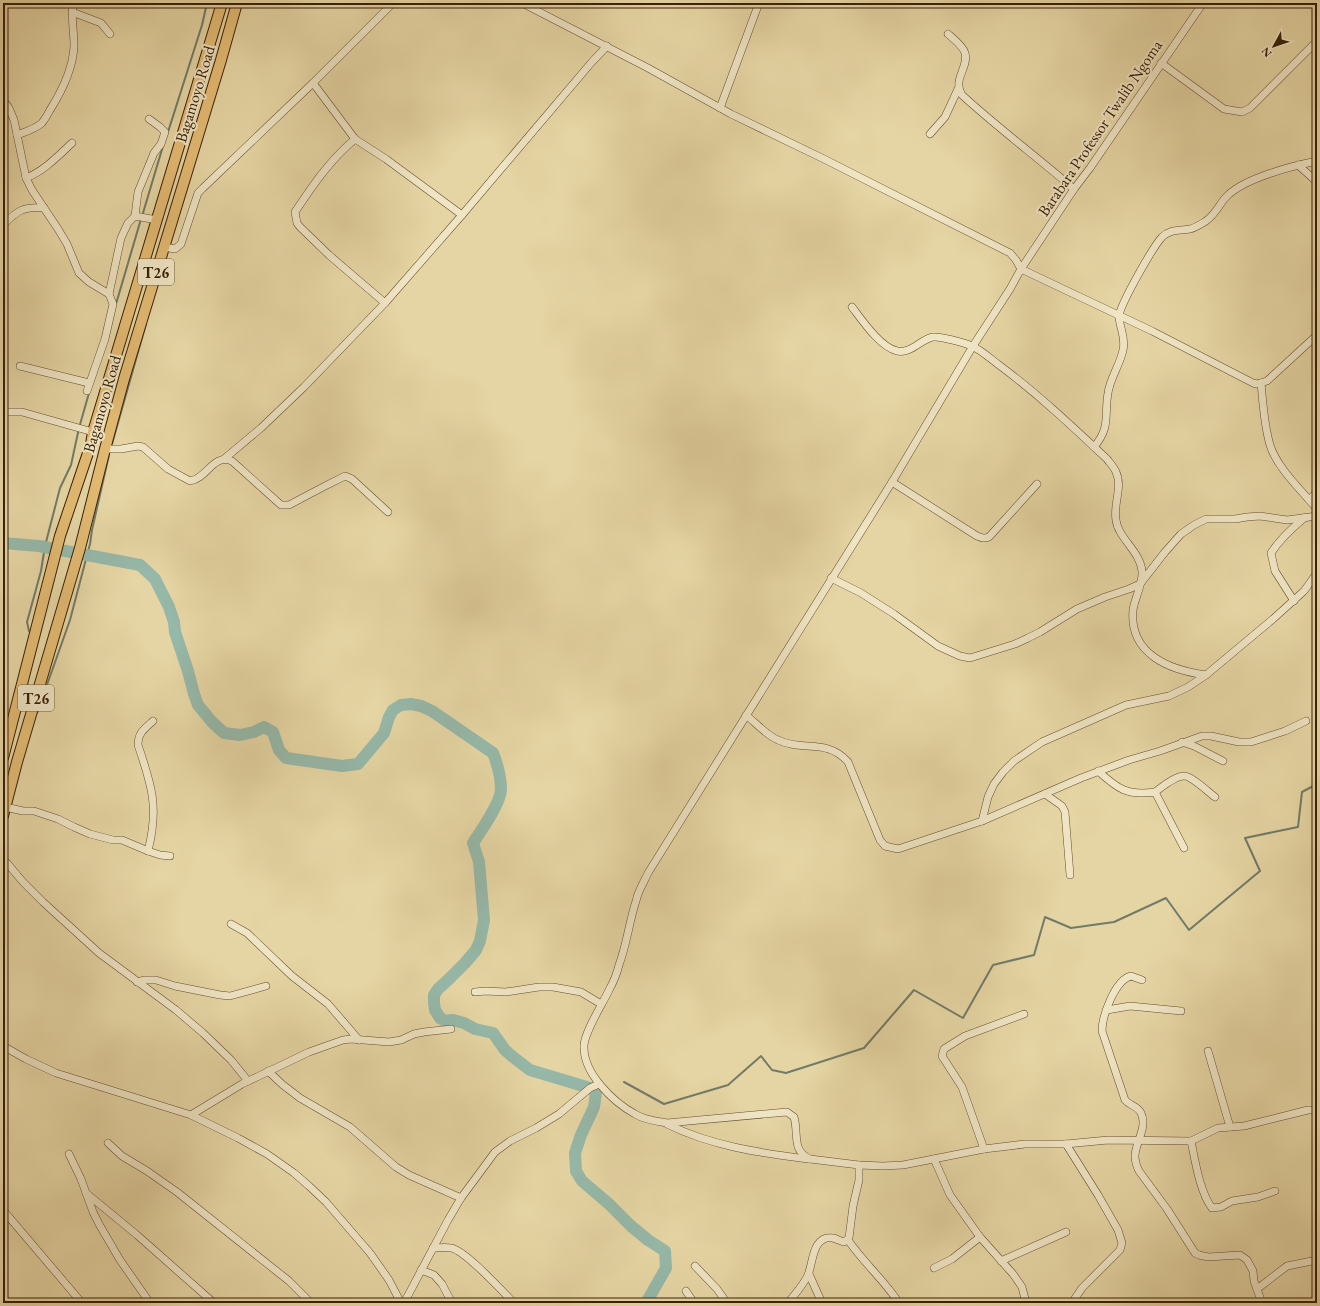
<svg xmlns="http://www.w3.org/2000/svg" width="1320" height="1306" font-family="'EB Garamond',serif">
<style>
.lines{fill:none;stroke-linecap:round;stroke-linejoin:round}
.stream{stroke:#717b68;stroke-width:2}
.river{stroke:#96b8a9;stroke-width:12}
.minor-casing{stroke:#644d2e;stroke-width:8}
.highway-casing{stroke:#392006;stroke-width:12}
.minor{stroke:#efe4c4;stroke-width:7}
.highway{stroke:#e3ba72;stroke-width:10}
.labels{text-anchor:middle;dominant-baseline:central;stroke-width:4;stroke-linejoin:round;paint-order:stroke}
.shield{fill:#efe4c4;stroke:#705b3f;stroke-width:1}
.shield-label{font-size:15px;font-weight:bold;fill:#392006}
.street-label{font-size:16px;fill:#392006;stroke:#efe4c4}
</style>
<rect width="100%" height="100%" fill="#e6d5a4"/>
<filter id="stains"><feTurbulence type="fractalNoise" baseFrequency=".005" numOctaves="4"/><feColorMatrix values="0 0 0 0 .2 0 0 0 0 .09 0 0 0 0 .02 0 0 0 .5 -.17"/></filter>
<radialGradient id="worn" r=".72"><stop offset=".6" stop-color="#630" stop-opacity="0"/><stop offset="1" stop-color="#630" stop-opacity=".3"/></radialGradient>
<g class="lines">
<g class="stream">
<path d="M168 132 202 25 207 3"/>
<path d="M143 213 163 146"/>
<path d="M116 304 141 219"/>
<path d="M112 444 146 324"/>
<path d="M29 631 27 622 41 571 45 546 60 488 71 465 79 428 89 393"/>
<path d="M37 713 70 620 90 544 92 530 109 455"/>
<path d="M3 832 7 817"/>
<path d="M624 1082 664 1104 728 1085 761 1056 772 1070 786 1073 864 1048 914 990 963 1018 993 965 1034 955 1045 917 1071 928 1114 922 1166 898 1189 930 1260 871 1245 838 1298 827 1302 792 1317 784"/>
</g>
<path class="river" d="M3 543 39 546 140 565 155 579 169 607 174 622 175 632 188 671 194 694 198 705 212 722 224 733 240 735 254 732 264 727 273 732 279 750 286 758 342 766 358 764 384 733 389 717 393 710 401 705 411 704 421 706 432 711 493 753C497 763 501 778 501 790 500 804 481 831 473 843L479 862 484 920 480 941 476 950 465 963 449 979 438 989 434 995V1003L435 1010 440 1018 445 1021 453 1020 464 1023 475 1029 493 1033 505 1050 513 1057 530 1070 590 1088 596 1093 594 1107 581 1135 575 1153 576 1171 582 1181 609 1204 631 1226 648 1240 665 1251 666 1268 646 1303"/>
<defs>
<g id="minor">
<path d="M522 3 648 68 731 114 824 159 1010 253 1016 260 1021 269 1010 289 973 346 892 482 648 873C644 882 638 891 636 901 629 922 627 944 619 965 617 973 614 981 610 988 604 1002 584 1032 584 1046 583 1073 613 1102 635 1114 644 1120 656 1121 667 1123L787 1112 794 1117C799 1134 791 1150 810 1159L859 1165 883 1166 903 1165 984 1149 1025 1144H1066L1108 1140 1191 1141 1218 1128 1244 1126 1308 1110H1317"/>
<path d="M1203 3 1090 168 1074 189 1021 269 1152 331 1253 383 1257 384 1267 381 1317 335"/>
<path d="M72 12 101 23 110 34"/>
<path d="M948 34C954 39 963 46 965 53 969 68 952 79 962 95 998 128 1037 157 1074 189"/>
<path d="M1161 63 1224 109 1242 112 1250 108 1317 41"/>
<path d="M313 83 355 139 386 159 462 215"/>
<path d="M3 100 9 108 14 120 26 178 32 190 58 229 67 244 79 273 89 282 109 294 113 304 105 339 87 391"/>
<path d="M720 108 759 3"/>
<path d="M930 134 945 117 958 89"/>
<path d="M17 135C25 132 35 129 42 123 45 119 48 114 50 110 62 91 73 69 74 46 74 32 71 18 73 3"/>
<path d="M355 139C330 160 313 185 295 212L297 223 300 227 329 255 385 303"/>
<path d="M1298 165 1317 182"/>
<path d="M26 178C44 171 58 156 72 143"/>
<path d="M135 216 138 192 154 153 161 144 165 132 160 127 149 119"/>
<path d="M3 225C17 211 23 206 44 208"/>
<path d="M164 247 175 249 181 244 198 193 203 188 313 83 393 3"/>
<path d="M109 294 121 238 128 223 135 216 157 220"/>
<path d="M852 307C862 320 880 347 897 351 911 354 921 339 933 337 940 336 965 343 972 346 981 350 991 359 999 365 1038 394 1073 427 1107 459 1110 463 1114 467 1116 472 1123 487 1113 504 1116 520 1118 538 1140 551 1142 571 1143 584 1135 597 1133 610 1129 654 1169 670 1206 675"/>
<path d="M20 366 89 383"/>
<path d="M1261 383C1263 403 1264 425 1270 445 1277 468 1302 491 1317 509"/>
<path d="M3 412H22L93 432"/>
<path d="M1094 447C1111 427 1104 416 1108 393 1110 378 1120 365 1123 350 1126 338 1120 329 1119 317 1119 306 1153 247 1162 237 1170 229 1179 231 1190 229 1195 228 1201 224 1206 221 1217 213 1219 204 1227 196 1245 178 1292 166 1317 161"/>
<path d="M105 449H121L138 446 143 447 168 469 190 481C207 479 213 453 232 461L281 505H289L325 486 345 476 352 479 388 512"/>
<path d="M224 459 261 428 304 387 385 303 462 215 591 63 607 46"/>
<path d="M892 482 977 536C982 538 984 539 989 537L1037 484"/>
<path d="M1309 500 1317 492"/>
<path d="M831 578 861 593 894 614 938 646 960 656 970 658 1015 644 1028 638 1040 632 1077 609 1105 597 1129 589 1140 584 1165 552 1181 534 1194 525 1206 519H1235L1247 517 1260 516 1287 520 1317 516"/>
<path d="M1294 601 1275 571 1271 553C1280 539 1291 529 1304 518"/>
<path d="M746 715C756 723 766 735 778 740 803 752 827 738 848 762L880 840 885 846 898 849 982 821 1081 778 1129 760 1160 751 1202 736H1211L1239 742H1251L1285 731 1306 721"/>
<path d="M1182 742 1194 746 1223 761"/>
<path d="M1098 771C1118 789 1127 796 1155 792L1184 848"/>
<path d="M1155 792C1162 787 1176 775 1185 776 1193 777 1208 792 1215 797"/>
<path d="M1045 794 1062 806 1065 812 1070 875"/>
<path d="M5 807 23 811H34L58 819 74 827 90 834 113 840H122L148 851 160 855 170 856"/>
<path d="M982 821 988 797 994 784 1003 772 1014 761 1042 742 1126 705 1169 696 1188 687 1206 675 1273 619 1304 591 1317 573"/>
<path d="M148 851C159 808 152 786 138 745 138 733 144 729 153 721"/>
<path d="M3 860 7 863 23 882 43 902 99 953 176 1010 203 1033 231 1060 248 1081"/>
<path d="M231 924 247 933 292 976 328 1004 359 1040"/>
<path d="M1142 980 1131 976C1115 980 1102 1016 1102 1031L1125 1100C1130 1106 1138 1106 1141 1113 1148 1127 1135 1143 1135 1156 1135 1162 1137 1167 1139 1171L1167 1209 1195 1253 1199 1255 1208 1257 1240 1255 1247 1260 1253 1271 1254 1281 1262 1303"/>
<path d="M137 982 145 980H156L175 986 220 995 230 996 266 986"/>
<path d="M475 992 485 991 506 992 539 987H553L581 992 601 1004"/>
<path d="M1107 1010 1130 1006 1181 1011"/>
<path d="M3 1046 26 1059 56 1073 191 1115 238 1138 267 1154 294 1173 309 1186 326 1202 370 1253 389 1280 401 1303"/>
<path d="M1208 1051 1230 1127"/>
<path d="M268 1071 283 1085 300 1098 350 1127 396 1167 409 1175 461 1198"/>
<path d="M191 1115 242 1084 259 1076 309 1052 343 1040 351 1039 389 1042 401 1040 414 1034 424 1032 451 1029"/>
<path d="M667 1124C711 1146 760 1153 808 1159"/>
<path d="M1191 1141C1195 1160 1200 1193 1212 1208L1221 1207 1232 1201 1258 1197 1275 1191"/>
<path d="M108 1143 122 1156 147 1171 177 1192 289 1281 311 1303"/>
<path d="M1066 1144 1098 1195 1118 1230 1122 1243 1120 1250 1082 1288 1072 1303"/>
<path d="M984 1149 962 1087 942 1056 944 1049 965 1036 1024 1014"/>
<path d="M69 1154 81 1179 93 1212 99 1224 120 1260 150 1303"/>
<path d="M934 1159 950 1195 980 1237 1013 1274 1022 1287 1026 1303"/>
<path d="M86 1193 137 1235 214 1303"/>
<path d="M3 1210 82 1303"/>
<path d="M848 1240C863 1262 884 1280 899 1303"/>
<path d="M433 1248C439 1248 445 1247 451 1248 465 1250 502 1291 514 1303"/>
<path d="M1001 1261 1066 1232"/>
<path d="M695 1266 717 1289 727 1303"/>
<path d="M934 1268 952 1259 980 1237"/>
<path d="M421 1270 434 1275 442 1284 452 1303"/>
<path d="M809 1274 822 1303"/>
<path d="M1257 1289 1287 1266 1317 1260"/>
<path d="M686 1291 694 1303"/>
<path d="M404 1303 448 1220 461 1198 495 1152 510 1141 536 1128 559 1114 590 1088 599 1084"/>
<path d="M788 1303C794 1295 807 1281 809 1272 813 1261 813 1235 833 1238 837 1239 840 1241 844 1242L849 1238 853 1206 859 1180V1165"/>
</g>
<g id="highway">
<path d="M3 758 60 536 91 444 93 432 222 3"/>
<path d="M3 816 17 762 80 548 105 449 124 379 221 60 237 3"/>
</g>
</defs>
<use href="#minor" class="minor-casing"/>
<use href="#highway" class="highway-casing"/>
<use href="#minor" class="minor"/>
<use href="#highway" class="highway"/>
</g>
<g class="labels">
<g class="shield">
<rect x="138" y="259" width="36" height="26" rx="3"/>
<rect x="18" y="685" width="36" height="26" rx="3"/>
</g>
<g class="shield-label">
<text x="156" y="272">T26</text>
<text x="36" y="698">T26</text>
</g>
<g class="street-label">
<text transform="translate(195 94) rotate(-73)">Bagamoyo Road</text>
<text transform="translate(1100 128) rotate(-56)">Barabara Professor Twalib Ngoma</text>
<text transform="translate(102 404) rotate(-74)">Bagamoyo Road</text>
</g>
</g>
<rect width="1320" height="1306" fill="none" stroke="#e6d5a4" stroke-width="16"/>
<rect x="4" y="4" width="1312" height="1298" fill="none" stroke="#392006" stroke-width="2"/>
<rect x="8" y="8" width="1304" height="1290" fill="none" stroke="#392006"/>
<g transform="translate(1274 46) rotate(230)" stroke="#efe4c4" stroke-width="3" paint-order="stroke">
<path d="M0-3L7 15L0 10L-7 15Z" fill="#392006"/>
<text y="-6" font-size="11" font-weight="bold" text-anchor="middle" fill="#392006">N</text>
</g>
<rect width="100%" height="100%" filter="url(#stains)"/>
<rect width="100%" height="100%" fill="url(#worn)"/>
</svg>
